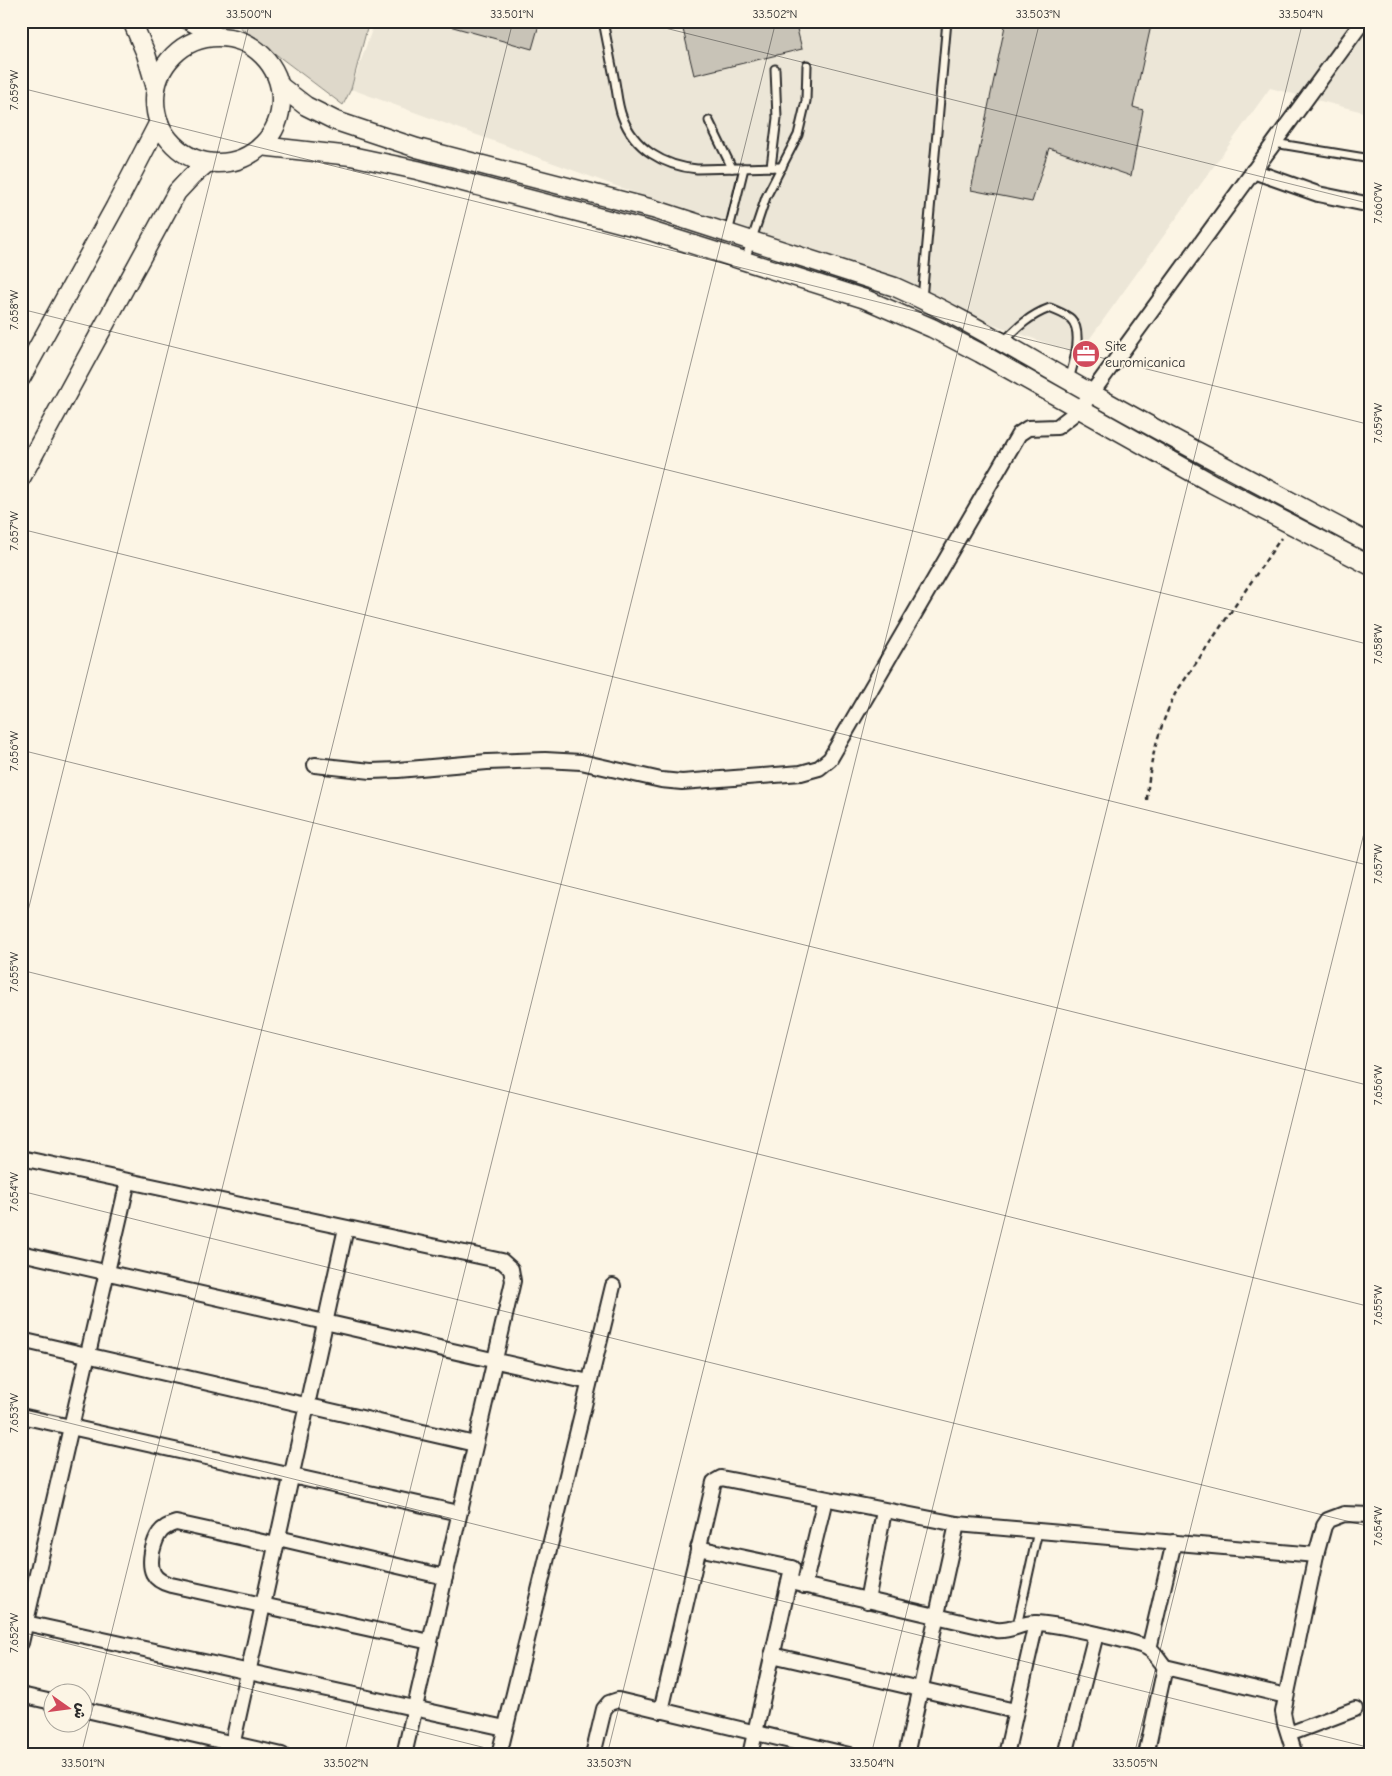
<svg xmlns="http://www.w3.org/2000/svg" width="1392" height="1776" font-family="'Comic Neue','Playpen Sans Arabic',sans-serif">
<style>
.built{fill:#ece6d7}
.green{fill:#ded8ca;stroke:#84827a}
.building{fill:#c8c3b7;stroke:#2b2b2b}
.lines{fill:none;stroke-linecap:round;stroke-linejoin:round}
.service-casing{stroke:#2b2b2b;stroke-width:11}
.minor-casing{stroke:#2b2b2b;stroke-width:18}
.tertiary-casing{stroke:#2b2b2b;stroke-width:21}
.path{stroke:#2b2b2b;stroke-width:2.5;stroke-dasharray:5 4;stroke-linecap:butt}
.service{stroke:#fcf5e5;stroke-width:7}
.minor{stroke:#fcf5e5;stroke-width:14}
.tertiary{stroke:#fcf5e5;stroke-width:18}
.ticks{fill:none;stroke:#2b2b2b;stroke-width:1;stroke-opacity:0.45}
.labels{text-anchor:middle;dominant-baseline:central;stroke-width:4;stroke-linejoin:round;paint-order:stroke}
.poi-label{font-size:14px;fill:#2b2b2b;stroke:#fcf5e5;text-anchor:start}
.neatline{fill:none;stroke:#2b2b2b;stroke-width:2}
.ticks-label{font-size:12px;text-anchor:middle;fill:#2b2b2b}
</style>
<rect width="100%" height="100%" fill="#fcf5e5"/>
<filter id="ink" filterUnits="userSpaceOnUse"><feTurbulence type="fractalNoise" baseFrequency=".02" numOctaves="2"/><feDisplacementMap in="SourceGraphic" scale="10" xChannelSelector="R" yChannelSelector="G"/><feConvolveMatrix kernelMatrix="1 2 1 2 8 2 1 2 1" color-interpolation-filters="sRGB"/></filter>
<g filter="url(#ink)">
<path class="built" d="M375 21H1371V114L1270 88 1078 355 351 89Z"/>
<path class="green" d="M232 21H369L351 89 343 105Z"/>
<g class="building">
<path d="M446 21H540L532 49 446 25Z"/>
<path d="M681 21H795L802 49 694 75Z"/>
<path d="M1006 21H1152L1133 107 1143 110 1131 176 1049 148 1032 202 971 190Z"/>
</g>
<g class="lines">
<defs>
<g id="service">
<path d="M603 21C607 42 611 62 615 82 617 93 618 106 622 116 634 149 664 166 697 169L782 167"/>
<path d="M709 121 732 168"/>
<path d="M1274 143 1371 159"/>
<path d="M771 167 777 118 775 69"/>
<path d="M728 233 744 168"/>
<path d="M745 260 766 197 798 135 806 101 807 65"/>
<path d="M922 299 947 21"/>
<path d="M1003 342C1018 327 1030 315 1050 308 1056 311 1066 314 1071 319 1084 332 1073 365 1069 380"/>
<path d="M1017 1626 1038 1531"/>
</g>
<g id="minor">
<path d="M1253 171 1318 194 1371 205"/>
<path d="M315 765 371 771 398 770 487 762 545 760 581 762 661 780 682 782 801 773 819 768 830 759 1019 434 1028 428 1057 427 1080 409 1363 21"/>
<path d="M21 1158 502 1261 511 1269 513 1281 404 1755"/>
<path d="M21 1253 589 1382"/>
<path d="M21 1340 475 1444"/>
<path d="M21 1416 459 1513"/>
<path d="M278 1538 445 1577"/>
<path d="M276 1545 176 1523C160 1527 156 1536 152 1552 149 1570 152 1580 171 1585L430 1642"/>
<path d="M698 1548 792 1568 750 1755"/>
<path d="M790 1582 996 1630C1010 1632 1021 1623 1034 1623 1049 1622 1138 1642 1150 1649 1156 1654 1160 1661 1165 1667L1286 1696"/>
<path d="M804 1586 825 1499"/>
<path d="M867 1601 884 1511"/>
<path d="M21 1622 505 1728"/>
<path d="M21 1643 128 1181"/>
<path d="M1149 1649 1174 1542"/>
<path d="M772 1655 1015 1711"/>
<path d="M21 1695 52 1702"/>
<path d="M82 1709 282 1755"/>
<path d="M661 1711 714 1482 721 1478 957 1524 1316 1555"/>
<path d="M1289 1734 1355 1709"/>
<path d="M230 1755 346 1228"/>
<path d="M499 1755 613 1286"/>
<path d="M593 1755 604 1709 609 1703 618 1700 849 1755"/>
<path d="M906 1755 957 1524"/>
<path d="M1006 1755 1036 1623"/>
<path d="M1065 1755 1096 1634"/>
<path d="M1146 1755 1165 1667"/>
<path d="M1295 1755 1285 1723 1283 1712 1316 1555 1324 1526 1328 1520 1344 1514 1371 1515"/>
</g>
<g id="tertiary">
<path d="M132 21 146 54 156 88"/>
<path d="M190 21 217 36"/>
<circle cx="218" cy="100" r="63"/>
<path d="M280 86 306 106 336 121 417 148 653 209 895 287C963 317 1026 357 1091 393 1183 445 1277 494 1371 544"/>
<path d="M261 146 351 156 417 170 647 230 865 299 932 328 980 353 1213 484 1371 566"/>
<path d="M21 378 115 207 159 122"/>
<path d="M21 478 177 192 191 177 207 163"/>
</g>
</defs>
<use href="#service" class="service-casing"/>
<use href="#minor" class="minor-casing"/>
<use href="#tertiary" class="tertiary-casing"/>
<path class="path" d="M1147 800C1149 762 1159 728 1175 694L1281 538"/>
<use href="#service" class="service"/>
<use href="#minor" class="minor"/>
<use href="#tertiary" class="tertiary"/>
</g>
</g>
<path class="ticks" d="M637 21 1371 204M21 88 1371 425M21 309 1371 645M21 529 1371 866M21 750 1371 1086M21 939 250 21M21 970 1371 1307M21 1191 1371 1527M21 1411 1371 1748M21 1632 514 1755M81 1755 513 21M344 1755 776 21M607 1755 1040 21M871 1755 1303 21M1134 1755 1371 805"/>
<defs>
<symbol id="office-disc" viewBox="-11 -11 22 22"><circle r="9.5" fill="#d1495b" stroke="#fcf5e5"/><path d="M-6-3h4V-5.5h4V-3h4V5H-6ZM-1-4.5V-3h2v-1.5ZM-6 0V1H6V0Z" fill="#fff"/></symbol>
</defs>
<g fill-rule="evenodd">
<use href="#office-disc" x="1070" y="338" width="32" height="32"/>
</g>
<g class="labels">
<g class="poi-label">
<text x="1105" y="346">Site<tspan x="1105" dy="16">euromicanica</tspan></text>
</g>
</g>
<rect width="1392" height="1776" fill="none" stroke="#fcf5e5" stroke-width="55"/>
<g transform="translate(68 1708) rotate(104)"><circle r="24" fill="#fcf5e5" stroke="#a8a49b"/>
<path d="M0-4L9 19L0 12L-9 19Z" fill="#d1495b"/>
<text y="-8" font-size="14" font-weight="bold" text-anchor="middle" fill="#2b2b2b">ش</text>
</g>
<rect x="28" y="28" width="1336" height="1720" class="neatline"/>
<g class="ticks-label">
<text x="249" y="18">33.500°N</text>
<text x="512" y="18">33.501°N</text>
<text x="775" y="18">33.502°N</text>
<text x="1038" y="18">33.503°N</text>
<text x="1301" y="18">33.504°N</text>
<text transform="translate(14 90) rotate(-90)" y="4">7.659°W</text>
<text transform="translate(1378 203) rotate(-90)" y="4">7.660°W</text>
<text transform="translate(14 310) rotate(-90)" y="4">7.658°W</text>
<text transform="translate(1378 423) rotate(-90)" y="4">7.659°W</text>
<text transform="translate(14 531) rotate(-90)" y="4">7.657°W</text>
<text transform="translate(1378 644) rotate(-90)" y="4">7.658°W</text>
<text transform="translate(14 751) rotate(-90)" y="4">7.656°W</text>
<text transform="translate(1378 864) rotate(-90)" y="4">7.657°W</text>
<text transform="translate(14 972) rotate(-90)" y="4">7.655°W</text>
<text transform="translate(1378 1085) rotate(-90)" y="4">7.656°W</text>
<text transform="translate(14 1192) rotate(-90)" y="4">7.654°W</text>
<text transform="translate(1378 1305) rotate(-90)" y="4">7.655°W</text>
<text transform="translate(14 1413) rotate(-90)" y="4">7.653°W</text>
<text transform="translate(1378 1526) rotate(-90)" y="4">7.654°W</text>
<text transform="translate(14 1633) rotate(-90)" y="4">7.652°W</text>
<text x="83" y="1767">33.501°N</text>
<text x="346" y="1767">33.502°N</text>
<text x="609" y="1767">33.503°N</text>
<text x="872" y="1767">33.504°N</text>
<text x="1135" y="1767">33.505°N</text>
</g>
</svg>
